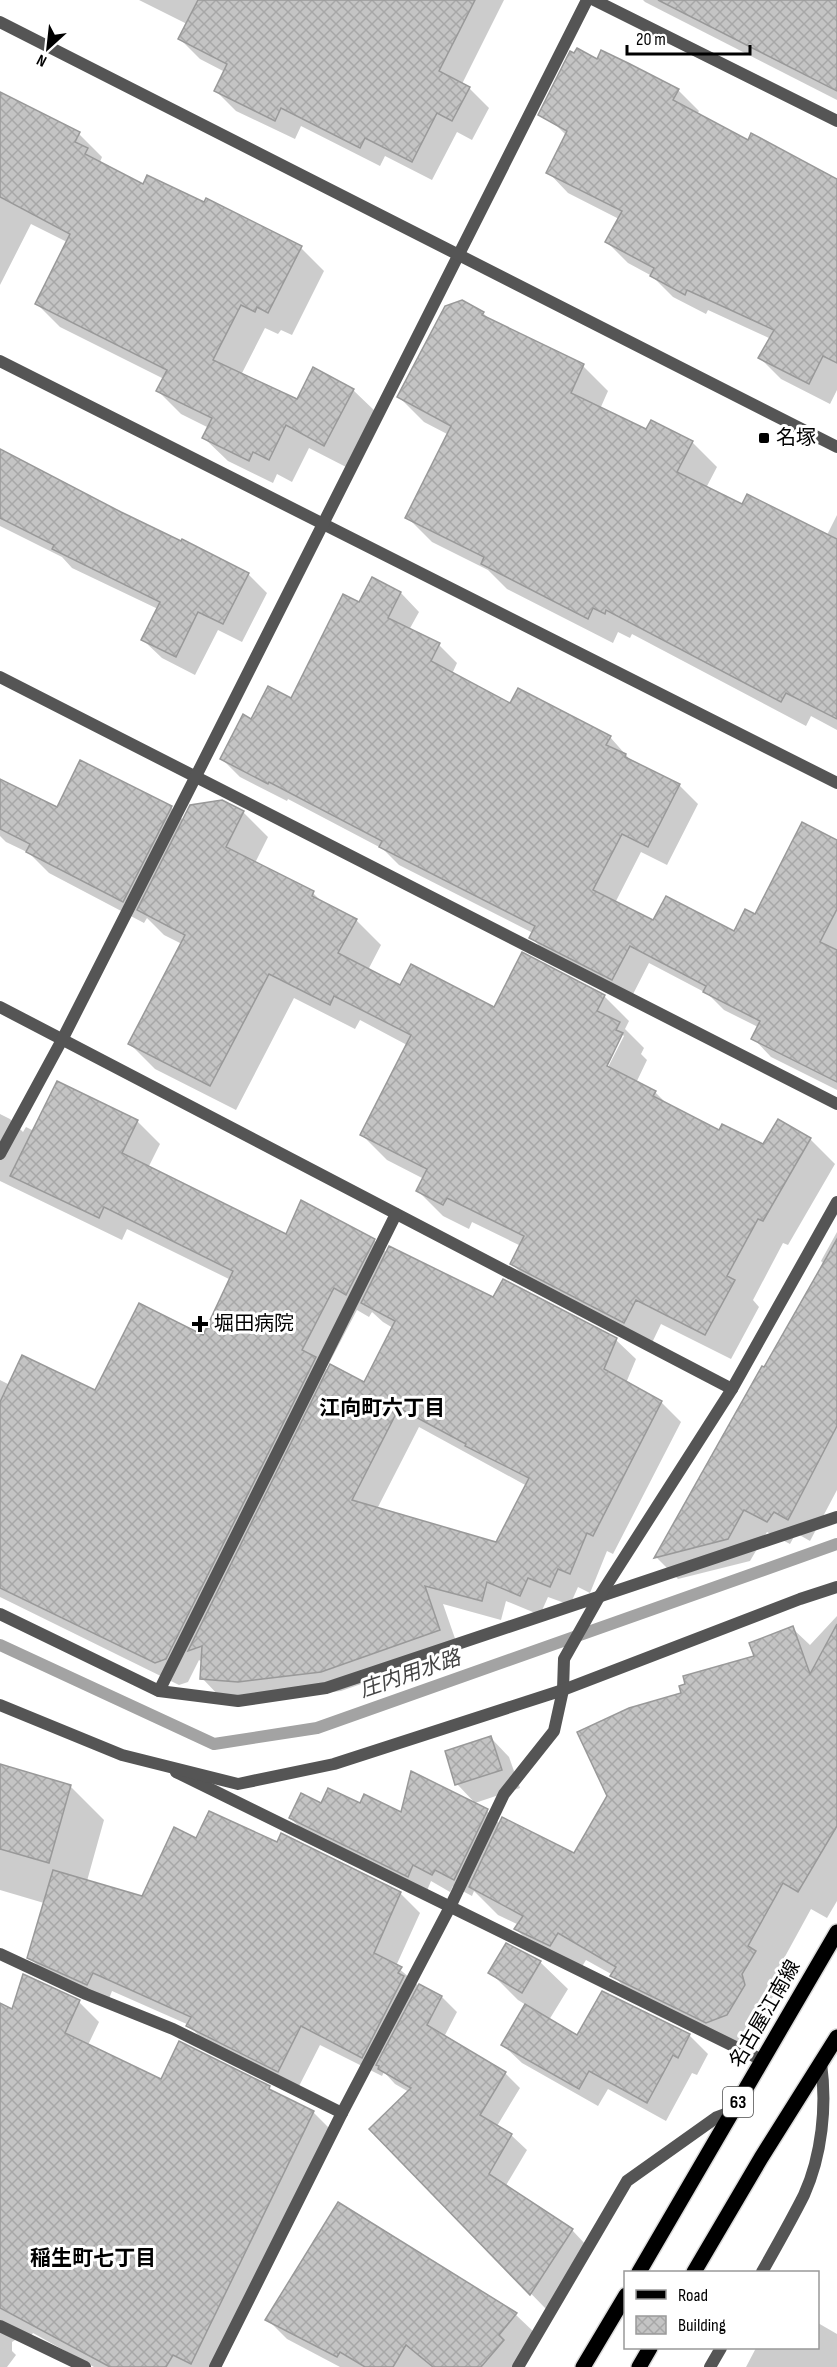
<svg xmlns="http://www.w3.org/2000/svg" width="837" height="2367" font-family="'Sofia Sans Condensed','Noto Sans JP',sans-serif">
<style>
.shadow{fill:#0003;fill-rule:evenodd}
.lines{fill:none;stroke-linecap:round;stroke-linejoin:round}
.stream{stroke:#a3a3a3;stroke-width:12}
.building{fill:url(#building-cross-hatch);stroke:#999;stroke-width:1.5;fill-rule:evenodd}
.primary-casing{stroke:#dbdbdb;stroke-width:18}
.service{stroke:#555;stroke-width:12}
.minor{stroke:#555;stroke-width:12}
.tertiary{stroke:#555;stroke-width:12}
.primary{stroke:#000;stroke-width:15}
.poi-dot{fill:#000;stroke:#fff;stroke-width:2}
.labels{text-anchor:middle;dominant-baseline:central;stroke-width:6;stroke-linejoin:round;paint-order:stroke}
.shield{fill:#fff;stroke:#4c4c4c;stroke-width:1.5}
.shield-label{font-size:18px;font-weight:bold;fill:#000}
.poi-label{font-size:20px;fill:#000;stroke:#fff;text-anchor:start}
.street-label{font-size:20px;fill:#000;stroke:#fff}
.neighbourhood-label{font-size:21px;font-weight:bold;fill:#000;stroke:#fff}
.water-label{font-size:21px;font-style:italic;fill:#444;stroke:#fff}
</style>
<defs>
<pattern id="building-cross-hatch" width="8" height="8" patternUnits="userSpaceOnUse" patternTransform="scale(1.5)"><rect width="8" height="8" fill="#c4c4c4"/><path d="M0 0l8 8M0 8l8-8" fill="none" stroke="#a7a7a7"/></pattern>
</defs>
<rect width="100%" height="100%" fill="#fff"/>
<g class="shadow">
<path d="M139 0H504L462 84 469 88 489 108 472 140 457 132 432 180 385 156 380 166 301 126 295 139 236 111 216 91 225 72 200 59 180 39 187 24Z"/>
<path d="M643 0H837V100L645 2Z"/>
<path d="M598 61 678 90 699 111 697 114 748 142 837 180V390L830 404 781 379 760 358 771 339 708 310 706 314 673 297 652 276 628 263 607 242 619 219 568 193 548 172 566 135 552 121Z"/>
<path d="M0 95 79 134 102 157 100 162 143 186 301 248 324 271 292 335 281 330 278 334 265 328 241 375 297 401 353 390 377 413 348 468 309 448 292 482 277 474 273 483 228 461 204 438 209 428 181 414 158 391 164 379 60 327 36 303 67 242 31 224 0 285Z"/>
<path d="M483 313 491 321 583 366 608 391 600 409 647 431 692 442 717 467 706 488 743 506 827 535 837 515V730L811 716 806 726 632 634 630 638 618 632 613 643 507 589 488 570 432 542 407 517 449 435 424 422 399 397Z"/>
<path d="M0 451 121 514 248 574 267 593 242 642 218 630 195 675 162 658 143 640 158 609 72 568 62 557 0 526Z"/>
<path d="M372 579 401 593 419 612 409 630 439 645 457 663 452 674 511 705 610 737 633 763 679 785 698 804 667 865 641 852 615 903 653 922 735 933 837 842V1090L771 1057 753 1038 758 1027 724 1010 708 994 649 963 631 998 549 956 531 937 533 933 399 865 383 849 288 799 287 801 240 777 222 759 252 721 292 700 359 604Z"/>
<path d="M0 791 58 809 171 807 184 821 243 812 268 837 255 863 313 893 324 904 356 920 381 945 368 970 401 987 494 1009 604 996 629 1021 625 1029 644 1048 641 1054 647 1060 636 1083 655 1092 669 1106 720 1132 764 1146 810 1139 835 1164 788 1245 783 1243 753 1300 759 1307 731 1359 661 1324 650 1347 537 1289 512 1264 521 1246 472 1222 469 1229 443 1216 418 1191 424 1179 387 1160 362 1135 407 1045 360 1020 355 1029 294 998 236 1110 155 1069 130 1044 182 944 164 935 147 918 144 923 49 873 29 853 6 842 0 836ZM621 1033 624 1036 605 1073 603 1072Z"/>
<path d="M58 1083 138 1122 160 1144 148 1168 286 1236 374 1240 387 1253 494 1299 616 1340 636 1359 626 1383 661 1402 681 1422 613 1554 607 1551 590 1593 578 1587 570 1605 548 1597 540 1615 506 1601 501 1620 443 1604 459 1650 341 1691 259 1701 221 1698 202 1678 203 1663 199 1660 188 1682 179 1685 0 1597V1380L10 1385 95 1392 203 1337 231 1280 127 1229 122 1240 0 1181V1114L10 1119 23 1132 26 1127 34 1131ZM357 1310 369 1317 372 1312 383 1322 393 1328 365 1384 326 1369ZM419 1427 527 1486 497 1543 377 1509Z"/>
<path d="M837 1232V1490L810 1541 796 1533 790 1544 767 1532 750 1561 678 1579 656 1557 824 1264 821 1261Z"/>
<path d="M837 1616V1901L827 1918 811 1909 776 1973 783 1980 769 2003 772 2013 755 2043 735 2051 640 2004 613 1975 586 1960 578 1973 544 1957 516 1929 519 1925 498 1915 474 1891 472 1896 453 1886 450 1892 431 1881 426 1893 308 1835 290 1818 322 1805H361L402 1814 487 1811 500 1824 575 1855 683 1694 756 1657 792 1628 810 1645Z"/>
<path d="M491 1738 509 1757 520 1788 475 1803 457 1784Z"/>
<path d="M0 1766 70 1786 104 1820 87 1881 143 1897 197 1839 278 1844 282 1835 400 1893 420 1913 396 1966 419 1986 442 1997 457 2012 444 2037 505 2073 520 2088 497 2126 511 2135 527 2150 505 2187 572 2230 587 2246 546 2309 371 2129 409 2092 395 2084 384 2072 382 2076 320 2045 297 2090 208 2046 189 2025 112 1991 107 2004 49 1977 29 1957 44 1903 0 1890Z"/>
<path d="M540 1962 568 1989 549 2020 578 2037 689 2035 708 2054 697 2075 692 2073 666 2121 608 2089 598 2106 522 2063 503 2045 526 2005 518 2000 490 1972Z"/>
<path d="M79 2002 99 2022 88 2045 162 2081 269 2088 275 2093 314 2113 334 2133 219 2367H94L33 2333 28 2340 20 2337 12 2342V2351L16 2355 7 2367H0V2012Z"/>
<path d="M338 2204 516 2315 536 2334 518 2367H340L287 2339 267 2319Z"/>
<path d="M818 2323 837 2334V2367H746L756 2348H818Z"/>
</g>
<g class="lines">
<path class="stream" d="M0 1645 214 1744 317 1728 837 1544"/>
</g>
<g class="building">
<path d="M198 0H475L439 71 470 87 452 121 437 113 412 162 365 138 360 148 281 108 275 121 214 91 227 64 178 39Z"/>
<path d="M658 0H837V91Z"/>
<path d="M577 48 597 59 601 50 628 63 679 89 673 100 748 140 751 133 837 179V363L823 356 809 384 758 358 774 330 687 290 685 295 650 276 654 268 605 242 622 211 546 173 567 131 538 115 570 51 574 53Z"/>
<path d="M0 92 80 132 75 142 88 148 85 154 143 184 147 175 204 202 206 198 302 246 268 313 257 307 255 312 241 305 213 360 297 399 313 367 354 389 324 446 286 425 269 460 253 452 249 461 202 438 212 418 156 391 167 370 35 304 70 234 0 197Z"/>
<path d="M462 300 484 312 482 315 584 364 571 393 646 429 651 420 693 441 677 472 742 504 747 494 837 539V719L786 693 781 702 606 610 605 614 593 608 588 619 481 564 484 557 405 518 451 426 397 397 445 306Z"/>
<path d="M0 449 121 512 181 541 182 539 249 573 223 624 198 612 176 657 141 640 160 602 52 549 54 545 0 518Z"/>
<path d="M372 577 401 592 388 618 440 643 431 661 510 703 518 688 611 736 606 745 626 754 625 757 680 784 648 847 622 834 593 890 653 920 666 896 734 931 745 909 755 914 802 822 837 840V909L820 942 837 950V1082L751 1039 760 1021 703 992 706 986 630 946 612 980 529 938 535 926 379 847 382 841 269 782 268 784 220 759 243 714 251 719 268 686 291 698 343 594 359 602Z"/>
<path d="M80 760 172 806 123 902 26 852 30 844 0 829V779L57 807Z"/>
<path d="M222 800 244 811 226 847 314 891 312 896 357 919 338 953 400 985 411 964 494 1007 522 952 605 995 597 1011 620 1022 616 1030 623 1033 607 1066 656 1091 653 1096 719 1130 722 1124 763 1144 778 1119 811 1138 763 1221 758 1219 727 1276 735 1280 705 1335 636 1300 624 1323 510 1264 524 1236 447 1198 443 1205 416 1191 427 1169 360 1135 411 1035 334 996 330 1005 269 974 210 1086 128 1044 185 935 137 910 190 805Z"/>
<path d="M57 1081 138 1120 122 1153 286 1234 301 1200 375 1239 346 1295 334 1288 302 1350 316 1357 166 1659 155 1663 0 1588V1402L22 1355 95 1390 139 1303 203 1335 233 1271 104 1207 99 1218 10 1176Z"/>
<path d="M837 1239V1426L788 1520 774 1512 767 1522 744 1510 728 1539 654 1558 762 1366 764 1367Z"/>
<path d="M389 1246 493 1297 503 1279 617 1338 604 1369 662 1401 593 1536 587 1533 570 1574 558 1569 550 1587 528 1578 520 1596 487 1582 482 1601 425 1586 440 1630 321 1672 238 1682 200 1679 202 1646 188 1651 330 1364 364 1382 395 1321 361 1303ZM399 1408 466 1444 465 1446 529 1478 496 1542 352 1500Z"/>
<path d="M837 1624V1826L798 1892 783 1883 748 1946 756 1951 742 1974 745 1985 727 2015 706 2023 610 1976 616 1967 558 1933 550 1946 514 1929 523 1916 469 1887 502 1817 574 1853 607 1796 577 1732 629 1708 681 1693 679 1686 685 1684 683 1676 754 1656 749 1643 793 1626 810 1674Z"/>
<path d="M491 1736 502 1770 455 1785 445 1751Z"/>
<path d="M0 1764 71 1785 49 1863 0 1849Z"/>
<path d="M411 1771 488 1809 454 1880 435 1870 432 1875 413 1865 408 1877 289 1818 301 1793 321 1803 328 1788 360 1803 364 1794 401 1812Z"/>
<path d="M209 1811 277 1842 281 1833 401 1892 374 1953 402 1967 398 1973 404 1976 362 2058 301 2026 278 2072 186 2026 191 2017 93 1973 87 1985 27 1958 53 1870 142 1896 174 1827 196 1838Z"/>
<path d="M506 1943 541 1961 522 1993 488 1973Z"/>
<path d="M23 1974 80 2000 65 2033 161 2079 179 2041 270 2086 269 2089 314 2111 191 2364 173 2355 166 2367H110L0 2308V2003L12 2009Z"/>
<path d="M419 1984 442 1996 427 2025 506 2072 480 2115 512 2134 489 2174 573 2229 530 2295 369 2129 411 2088 378 2069 379 2066 376 2065Z"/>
<path d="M602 1991 690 2034 678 2058 673 2055 647 2103 589 2071 579 2089 501 2045 525 2004 577 2035Z"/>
<path d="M338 2202 517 2313 499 2335 504 2340 481 2367H433L406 2345 393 2367H365L340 2352 337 2357 265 2320Z"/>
</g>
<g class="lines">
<defs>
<g id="primary">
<path d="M639 2272 837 1932"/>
<path d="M694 2272 761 2158 837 2037"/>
<path d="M583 2367 626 2295"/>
<path d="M639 2367 650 2348"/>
</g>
</defs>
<use href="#primary" class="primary-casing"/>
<g class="service">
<path d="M176 1772 762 2060"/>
<path d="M0 1954 86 1994 173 2029 342 2113"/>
<path d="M0 2326 85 2367"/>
<path d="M215 2367 342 2113 450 1907 504 1794 554 1731 563 1690"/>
</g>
<g class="minor">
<path d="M594 0 837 121"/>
<path d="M0 361 837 783"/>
<path d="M0 677 837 1104"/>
<path d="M0 1007 732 1389"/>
<path d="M0 1154 63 1038 196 776 587 0"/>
<path d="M0 1614 159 1691 238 1701 326 1688 837 1517"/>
<path d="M563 1690 564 1659 599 1597 732 1389 837 1202"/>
<path d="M159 1691 396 1214"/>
<path d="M0 1705 122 1755 238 1784 334 1764 563 1690 800 1599 837 1587"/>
<path d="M762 2272C776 2247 791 2221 804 2195 822 2155 827 2106 821 2063"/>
<path d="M518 2367 627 2181 717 2117 733 2111"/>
<path d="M710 2367 721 2348"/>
</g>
<path class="tertiary" d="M0 22 837 447"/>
<use href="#primary" class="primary"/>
</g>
<g class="poi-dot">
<rect x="758" y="432" width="12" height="12" rx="3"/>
<path d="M197 1315h6v6h6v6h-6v6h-6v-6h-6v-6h6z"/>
</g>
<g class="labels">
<rect class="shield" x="723" y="2087" width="30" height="30" rx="4.5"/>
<g class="shield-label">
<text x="738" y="2102">63</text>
</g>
<g class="poi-label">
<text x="776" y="438">名塚</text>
<text x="214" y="1324">堀田病院</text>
</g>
<g class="street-label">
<text transform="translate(765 2014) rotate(-60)">名古屋江南線</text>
</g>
<g class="neighbourhood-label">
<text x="382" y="1408">江向町六丁目</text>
<text x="93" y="2258">稲生町七丁目</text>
</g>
<g class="water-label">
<text transform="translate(410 1674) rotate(-19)">庄内用水路</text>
</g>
</g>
<rect x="624" y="2271" width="195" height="78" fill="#ffffff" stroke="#999999" stroke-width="1.5"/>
<rect x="636" y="2290" width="30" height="9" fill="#000000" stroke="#999999" stroke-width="1.5"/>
<text x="678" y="2301" font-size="18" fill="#000000">Road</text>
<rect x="636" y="2316" width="30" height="18" fill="url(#building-cross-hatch)" stroke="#999999" stroke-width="1.5"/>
<text x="678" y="2331" font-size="18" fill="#000000">Building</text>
<g transform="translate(48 48) rotate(207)" stroke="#ffffff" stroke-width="4.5" paint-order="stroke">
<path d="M0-4.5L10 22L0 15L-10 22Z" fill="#000000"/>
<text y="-9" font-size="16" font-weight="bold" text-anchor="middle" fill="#000000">N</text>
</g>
<path d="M627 45v9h123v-9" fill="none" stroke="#000000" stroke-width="3"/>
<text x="636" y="45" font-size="18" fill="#000000" stroke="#ffffff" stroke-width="4.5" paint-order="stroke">20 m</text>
</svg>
